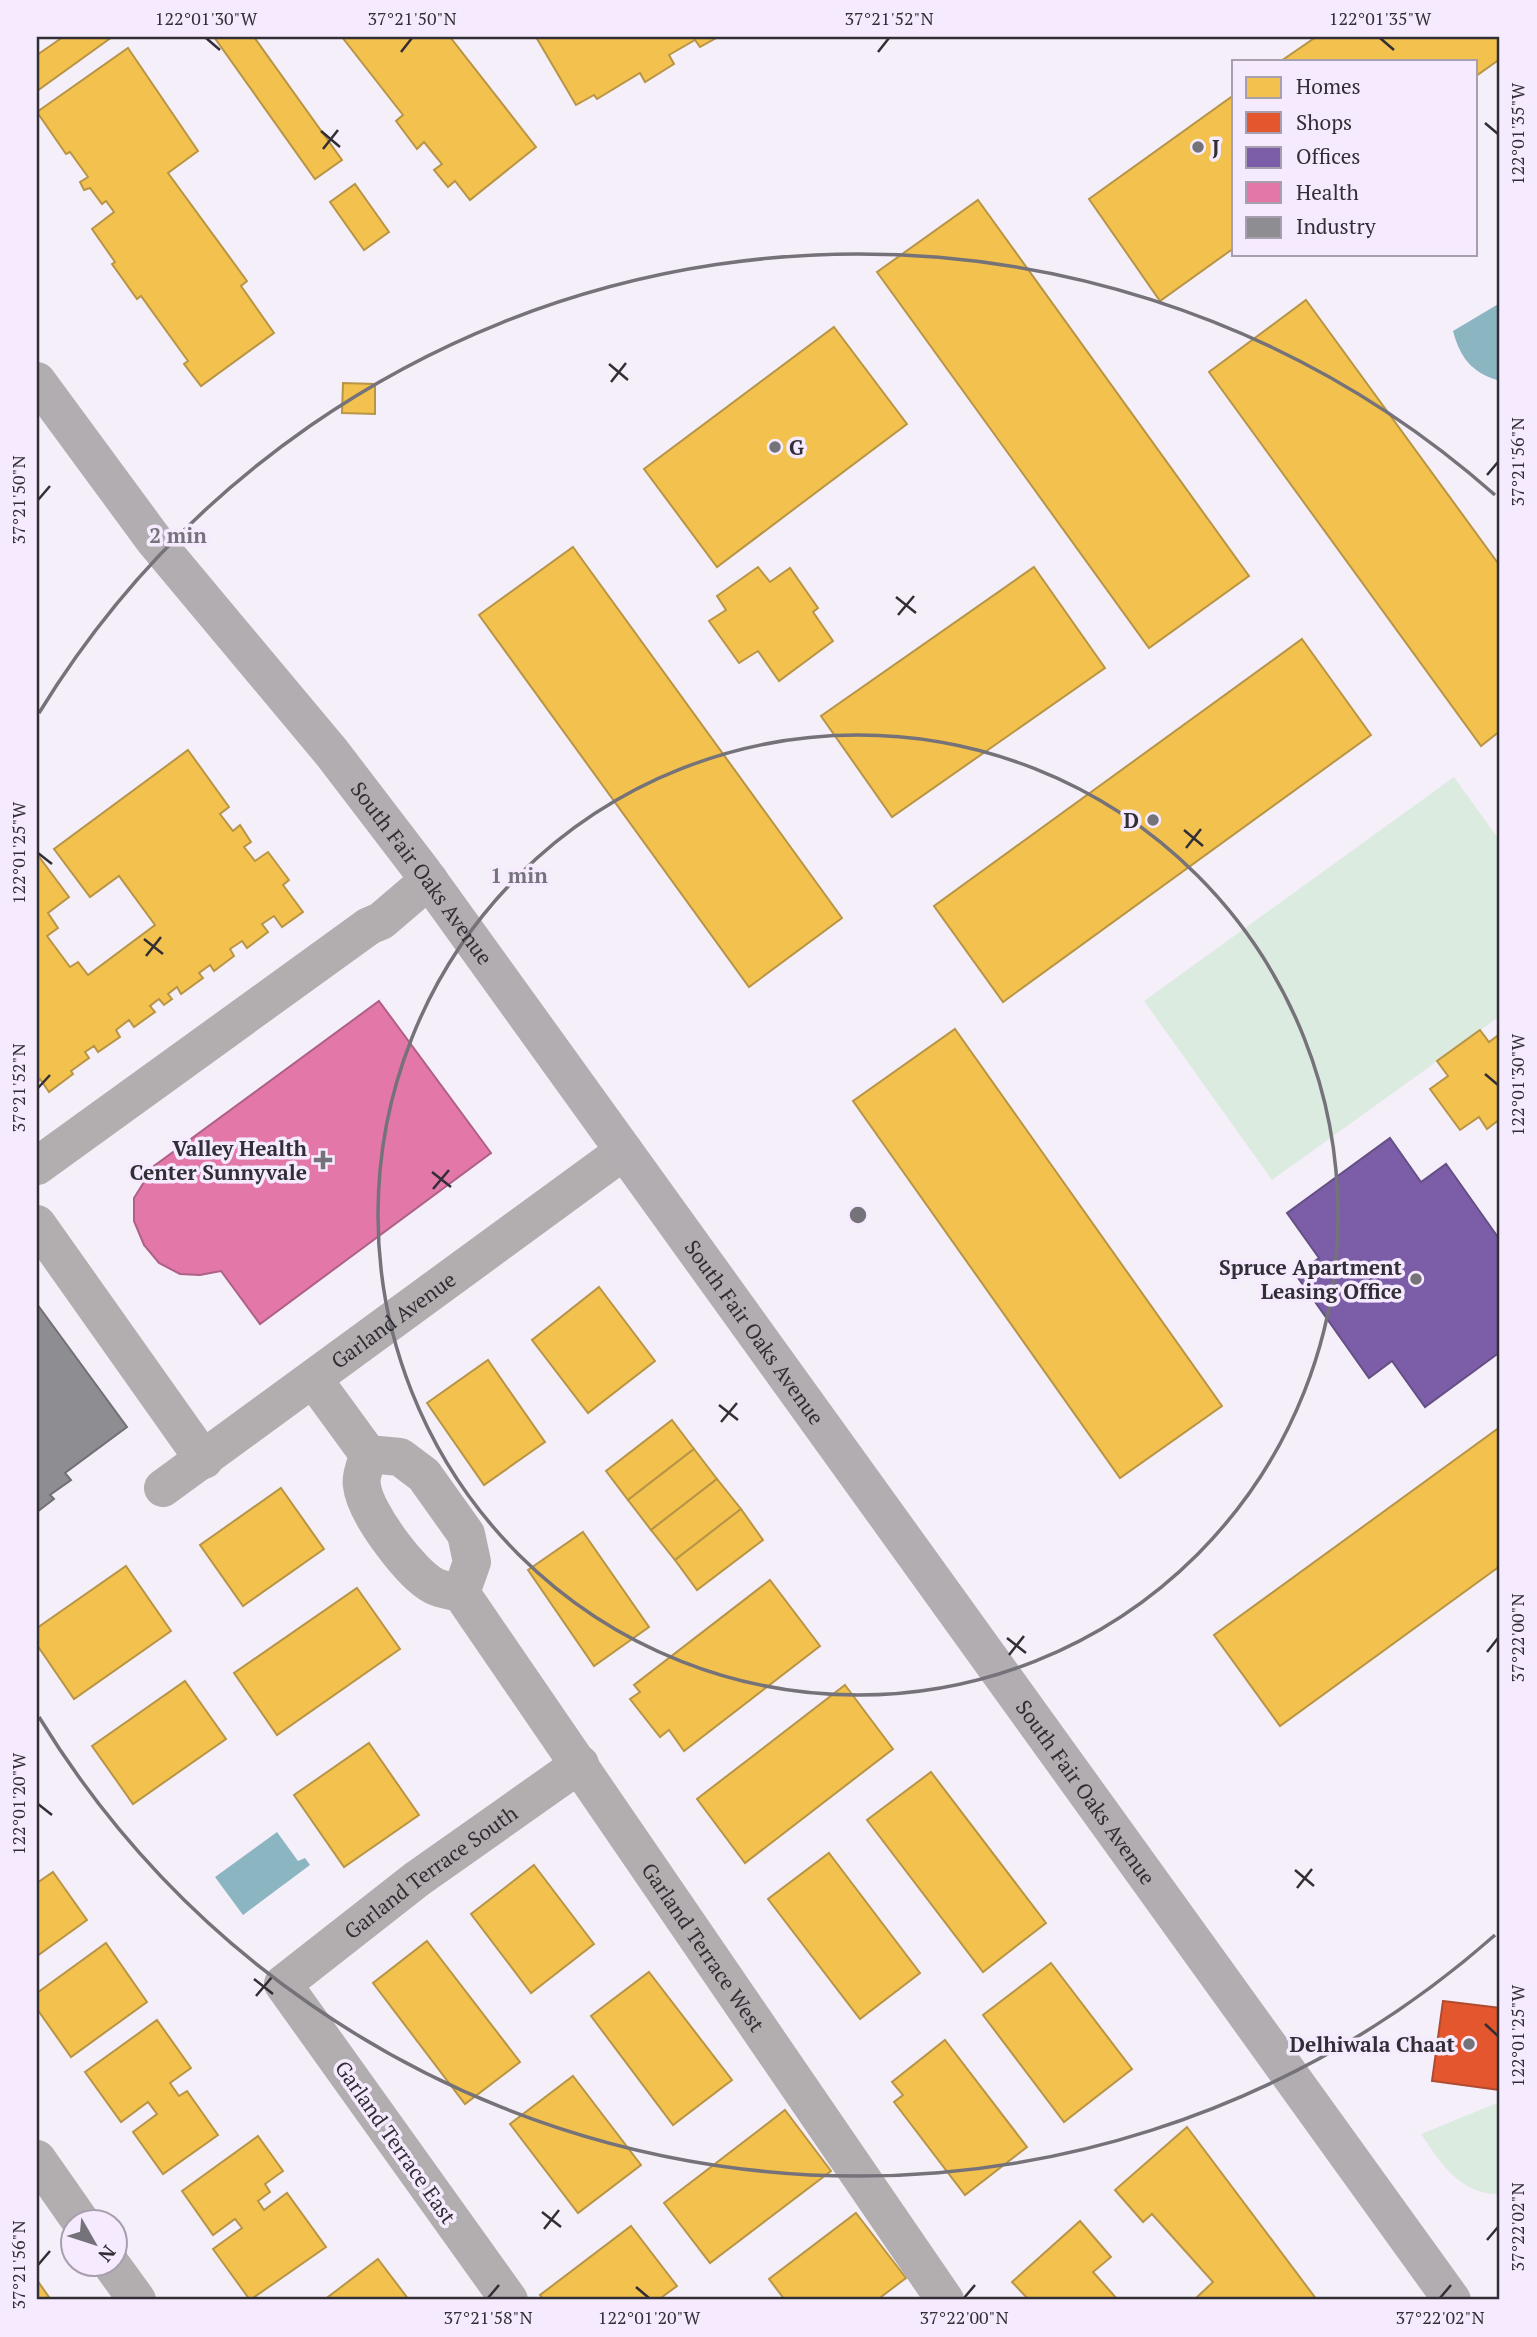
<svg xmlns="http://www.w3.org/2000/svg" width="1537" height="2337" font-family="'PT Serif',serif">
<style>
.green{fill:#dcebe0}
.water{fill:#8bb6c1}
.homes{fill:#f2c14e;stroke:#b89546;stroke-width:2}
.shops{fill:#e4572e;stroke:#af4b30;stroke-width:2}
.offices{fill:#7b5ea7;stroke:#655085;stroke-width:2}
.health{fill:#e377a8;stroke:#ae6186;stroke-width:2}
.industry{fill:#8d8d92;stroke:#727076;stroke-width:2}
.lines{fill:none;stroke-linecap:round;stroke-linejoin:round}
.street{stroke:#b2aeaf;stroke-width:38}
.secondary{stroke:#b2adb0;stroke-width:38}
.ticks{fill:none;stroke:#322e35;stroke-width:2.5}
.ring{fill:none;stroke:#76727a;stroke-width:3.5}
.poi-dot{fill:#76727a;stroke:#f6ebfe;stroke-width:2.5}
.labels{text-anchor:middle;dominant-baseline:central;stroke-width:7;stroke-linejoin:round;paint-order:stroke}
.poi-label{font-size:21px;font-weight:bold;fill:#322e35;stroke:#f6ebfe;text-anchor:end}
.street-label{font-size:21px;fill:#322e35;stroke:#f6ebfe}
.centre{fill:#76727a;stroke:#f6ebfe;stroke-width:3.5}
.ring-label{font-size:21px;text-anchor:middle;font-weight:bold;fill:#76727a;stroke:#f6ebfe;stroke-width:7;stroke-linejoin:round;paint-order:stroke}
.neatline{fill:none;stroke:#322e35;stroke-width:2.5}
.ticks-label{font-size:18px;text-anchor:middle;fill:#322e35}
</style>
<rect width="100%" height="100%" fill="#f5effa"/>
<g class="green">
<path d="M1454 777 1500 841V1016L1272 1180 1144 1001Z"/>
<path d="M1497 2103 1500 2107V2194C1461 2195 1441 2164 1421 2134Z"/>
</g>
<g class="water">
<path d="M1500 303V377L1497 380C1471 372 1460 357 1453 331Z"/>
<path d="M277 1832 298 1861 305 1858 310 1865 243 1915 215 1877Z"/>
</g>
<g class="homes">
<path d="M63 37H112L37 91V55Z"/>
<path d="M214 37H254L342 160 315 179Z"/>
<path d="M342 37H450L536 147 470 200 455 181 448 187 434 170 442 164 424 142 417 149 396 121 403 115Z"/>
<path d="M536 37H718L700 47 695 40 669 55 674 64 645 82 640 73 597 99 594 95 576 105Z"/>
<path d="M1316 37H1500V59L1476 76V61H1281Z"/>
<path d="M128 48 198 151 168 173 247 281 241 286 274 333 201 386 184 364 188 361 141 296 137 299 112 264 115 262 92 229 114 212 106 201 102 204 90 188 84 190 80 182 88 177 70 152 66 154 37 112Z"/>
<path d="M1234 95V248L1160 301 1089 199Z"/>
<path d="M355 184 389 232 364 250 330 202Z"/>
<path d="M978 200 1249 576 1149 648 877 272Z"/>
<path d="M1306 300 1500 566V731L1481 746 1209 372Z"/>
<path d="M834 327 907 424 717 567 644 469Z"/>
<path d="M343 383 375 384V414L342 413Z"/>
<path d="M573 547 842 918 749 987 479 615Z"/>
<path d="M758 567 770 582 790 568 818 608 813 612 833 641 779 681 758 651 739 663 709 621 726 610 717 596Z"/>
<path d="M1034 567 1105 668 892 817 821 716Z"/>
<path d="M1302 639 1371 735 1003 1002 934 906Z"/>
<path d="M188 750 229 807 220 814 233 831 240 825 251 842 244 847 255 861 268 852 289 880 283 885 303 912 282 927 274 916 262 924 268 932 247 948 242 941 230 949 234 956 214 971 210 965 199 973 203 978 181 994 177 987 168 994 172 999 164 1005 159 999 150 1006 155 1012 134 1027 129 1020 116 1030 120 1037 98 1052 94 1046 85 1052 89 1058 71 1071 73 1074 49 1092 40 1079 37 1082V854L69 897 48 913 58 928 47 936 70 967 78 962 88 975 155 925 119 876 90 897 54 849Z"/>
<path d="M955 1029 1222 1406 1120 1478 853 1101Z"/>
<path d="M1480 1030 1489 1042 1500 1034V1119L1487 1129 1479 1117 1460 1130 1430 1089 1448 1076 1437 1061Z"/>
<path d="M599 1287 655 1361 588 1413 532 1340Z"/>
<path d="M488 1360 545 1442 484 1485 427 1403Z"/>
<path d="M672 1420 694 1449 628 1500 606 1471Z"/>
<path d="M1500 1427V1566L1280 1726 1214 1635Z"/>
<path d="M694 1449 717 1479 651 1530 628 1500Z"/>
<path d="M717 1479 741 1509 675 1560 651 1530Z"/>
<path d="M281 1488 324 1549 243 1606 200 1545Z"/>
<path d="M741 1509 763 1540 697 1590 675 1560Z"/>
<path d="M583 1532 649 1627 594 1666 528 1570Z"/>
<path d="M126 1566 171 1631 74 1699 37 1645V1628Z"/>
<path d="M770 1580 820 1646 684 1751 669 1730 660 1737 630 1699 640 1692 634 1685Z"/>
<path d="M357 1588 400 1649 277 1735 234 1673Z"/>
<path d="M185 1681 226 1739 133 1804 92 1746Z"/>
<path d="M845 1685 893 1749 745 1863 697 1799Z"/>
<path d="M369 1743 419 1815 344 1867 294 1795Z"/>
<path d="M931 1772 1046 1923 983 1972 867 1820Z"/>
<path d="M829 1853 920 1973 860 2019 768 1899Z"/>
<path d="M534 1865 594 1944 531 1993 471 1914Z"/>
<path d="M53 1872 87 1920 37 1956V1883Z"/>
<path d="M427 1941 520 2062 465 2104 373 1983Z"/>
<path d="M106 1943 147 2002 71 2057 37 2009V1993Z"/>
<path d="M1051 1963 1132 2069 1064 2122 983 2015Z"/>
<path d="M649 1972 732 2080 673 2125 591 2016Z"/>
<path d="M157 2020 191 2068 170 2083 179 2096 187 2091 218 2135 163 2174 133 2132 157 2114 148 2102 121 2122 85 2072Z"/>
<path d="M945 2040 1027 2147 965 2195 894 2102 903 2095 892 2082Z"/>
<path d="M573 2076 641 2165 578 2213 510 2124Z"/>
<path d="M785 2110 831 2171 710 2263 664 2203Z"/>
<path d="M1187 2127 1317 2300 1195 2299 1213 2282 1152 2214 1143 2222 1115 2190Z"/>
<path d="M258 2136 283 2171 265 2184 270 2192 258 2201 264 2210 287 2193 326 2247 250 2300 213 2249 242 2228 235 2219 213 2235 182 2191Z"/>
<path d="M856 2213 906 2278 877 2300H785L769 2279Z"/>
<path d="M1080 2221 1111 2257 1093 2272 1118 2300H1029L1012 2282Z"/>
<path d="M631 2226 677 2286 658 2300H544L540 2295Z"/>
<path d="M378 2259 409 2300H324Z"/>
<path d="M37 2280 51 2300H37Z"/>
</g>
<path class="shops" d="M1443 2001 1500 2008V2090L1432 2081Z"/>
<path class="offices" d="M1390 1138 1421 1182 1446 1164 1500 1240V1352L1425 1407 1392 1361 1369 1378 1296 1275 1319 1258 1287 1213Z"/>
<path class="health" d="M379 1001 491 1153 260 1324 221 1271 200 1275 180 1274 159 1263 144 1245 134 1221V1198L154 1166Z"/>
<path class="industry" d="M37 1304 127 1427 65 1473 71 1480 50 1495 54 1499 37 1512Z"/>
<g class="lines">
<g class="street">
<path d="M37 1166 369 926 381 921 429 880"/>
<path d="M37 1224 204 1460"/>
<path id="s1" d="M314 1380 368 1454C366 1464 360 1477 362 1486 365 1513 411 1574 434 1586 442 1590 452 1591 461 1593L945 2300"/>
<path d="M368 1454 400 1457 424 1475 466 1534 472 1562 461 1593"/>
<path id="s2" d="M163 1488 624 1151"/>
<path d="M37 2159 81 2222"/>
<path d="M111 2264 137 2300"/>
<path id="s3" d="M509 2300 283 1984 417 1879 580 1764"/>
</g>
<path class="secondary" id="s4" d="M37 381 154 540 332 753 423 872 1452 2300"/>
</g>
<path class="ticks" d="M206 38 220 50M1380 38 1394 50M401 52 412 38M878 52 889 38M1485 123 1498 134M321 131 340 147M323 149 338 130M609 364 628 380M611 382 626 363M1487 475 1498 462M38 500 50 486M896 597 916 613M898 615 914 596M1184 830 1203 846M1186 848 1201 829M38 853 52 864M144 939 163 954M146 956 161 937M1485 1074 1498 1085M38 1088 50 1075M432 1172 451 1187M433 1189 449 1170M719 1405 738 1420M721 1422 737 1403M1007 1638 1026 1653M1487 1652 1498 1638M1009 1655 1024 1636M38 1804 52 1815M1295 1870 1314 1886M1297 1888 1312 1869M254 1979 273 1994M256 1996 272 1977M1485 2024 1498 2036M542 2212 561 2227M544 2229 559 2210M1487 2240 1498 2227M38 2265 50 2251M636 2287 649 2298M488 2298 499 2285M964 2298 975 2285M1440 2298 1451 2285"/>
<g class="ring">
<circle cx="858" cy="1215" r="480"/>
<path d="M1495 1935A961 961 0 0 1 39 1717M39 713A961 961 0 0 1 1495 495"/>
</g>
<g class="poi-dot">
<circle cx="1198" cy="147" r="7"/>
<circle cx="775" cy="447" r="7"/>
<circle cx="1153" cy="820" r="7"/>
<path d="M319.5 1149.5h7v7h7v7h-7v7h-7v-7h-7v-7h7z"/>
<circle cx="1416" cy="1279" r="7"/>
<circle cx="1469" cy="2044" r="7"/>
</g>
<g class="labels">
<g class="poi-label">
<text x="1212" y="147" text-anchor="start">J</text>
<text x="789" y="447" text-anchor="start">G</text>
<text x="1139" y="820">D</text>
<text x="307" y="1148">Valley Health<tspan x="307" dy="24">Center Sunnyvale</tspan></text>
<text x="1402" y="1267">Spruce Apartment<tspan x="1402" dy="24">Leasing Office</tspan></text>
<text x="1455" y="2044">Delhiwala Chaat</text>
</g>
<g class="street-label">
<text stroke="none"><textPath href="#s4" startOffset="625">South Fair Oaks Avenue</textPath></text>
<text stroke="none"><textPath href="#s2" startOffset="285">Garland Avenue</textPath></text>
<text stroke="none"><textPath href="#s4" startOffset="1192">South Fair Oaks Avenue</textPath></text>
<text stroke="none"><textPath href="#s4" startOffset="1759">South Fair Oaks Avenue</textPath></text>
<text stroke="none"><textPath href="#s3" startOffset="574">Garland Terrace South</textPath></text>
<text stroke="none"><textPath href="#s1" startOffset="707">Garland Terrace West</textPath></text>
<text transform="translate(396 2142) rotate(55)">Garland Terrace East</text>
</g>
</g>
<circle cx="858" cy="1215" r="10" class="centre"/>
<g class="ring-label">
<text x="178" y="543">2 min</text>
<text x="519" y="883">1 min</text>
</g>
<rect width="1537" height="2337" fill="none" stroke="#f6ebfe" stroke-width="77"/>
<rect x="1232" y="60" width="245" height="196" fill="#f6ebfe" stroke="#a89fae" stroke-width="2"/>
<rect x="1246" y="77" width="35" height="21" fill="#f2c14e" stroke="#a89fae" stroke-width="2"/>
<text x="1296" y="94" font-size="21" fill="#322e35">Homes</text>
<rect x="1246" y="112" width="35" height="21" fill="#e4572e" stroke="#a89fae" stroke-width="2"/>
<text x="1296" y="130" font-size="21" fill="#322e35">Shops</text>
<rect x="1246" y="147" width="35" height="21" fill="#7b5ea7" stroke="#a89fae" stroke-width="2"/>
<text x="1296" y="164" font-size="21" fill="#322e35">Offices</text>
<rect x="1246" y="182" width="35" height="21" fill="#e377a8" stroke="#a89fae" stroke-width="2"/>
<text x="1296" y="200" font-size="21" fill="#322e35">Health</text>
<rect x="1246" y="217" width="35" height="21" fill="#8d8d92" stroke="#a89fae" stroke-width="2"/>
<text x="1296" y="234" font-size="21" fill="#322e35">Industry</text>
<g transform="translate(94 2243) rotate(129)"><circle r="33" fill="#f6ebfe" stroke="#a89fae" stroke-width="2"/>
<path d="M0-5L12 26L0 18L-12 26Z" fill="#76727a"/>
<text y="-10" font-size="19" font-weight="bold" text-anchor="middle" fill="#322e35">N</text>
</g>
<rect x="38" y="38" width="1460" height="2260" class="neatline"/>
<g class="ticks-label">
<text x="206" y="25">122°01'30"W</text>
<text x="412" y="25">37°21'50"N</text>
<text x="889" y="25">37°21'52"N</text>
<text x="1380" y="25">122°01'35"W</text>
<text transform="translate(1518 134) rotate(-90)" y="6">122°01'35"W</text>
<text transform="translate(1518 462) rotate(-90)" y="6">37°21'56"N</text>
<text transform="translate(19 500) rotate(-90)" y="6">37°21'50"N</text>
<text transform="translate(19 853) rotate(-90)" y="6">122°01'25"W</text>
<text transform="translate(1518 1085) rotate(-90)" y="6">122°01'30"W</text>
<text transform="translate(19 1088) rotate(-90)" y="6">37°21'52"N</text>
<text transform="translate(1518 1638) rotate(-90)" y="6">37°22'00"N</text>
<text transform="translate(19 1804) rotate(-90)" y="6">122°01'20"W</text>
<text transform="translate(1518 2036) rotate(-90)" y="6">122°01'25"W</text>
<text transform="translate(1518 2227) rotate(-90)" y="6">37°22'02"N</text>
<text transform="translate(19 2265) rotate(-90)" y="6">37°21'56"N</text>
<text x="488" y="2324">37°21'58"N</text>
<text x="649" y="2324">122°01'20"W</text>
<text x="964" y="2324">37°22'00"N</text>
<text x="1440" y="2324">37°22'02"N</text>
</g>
</svg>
